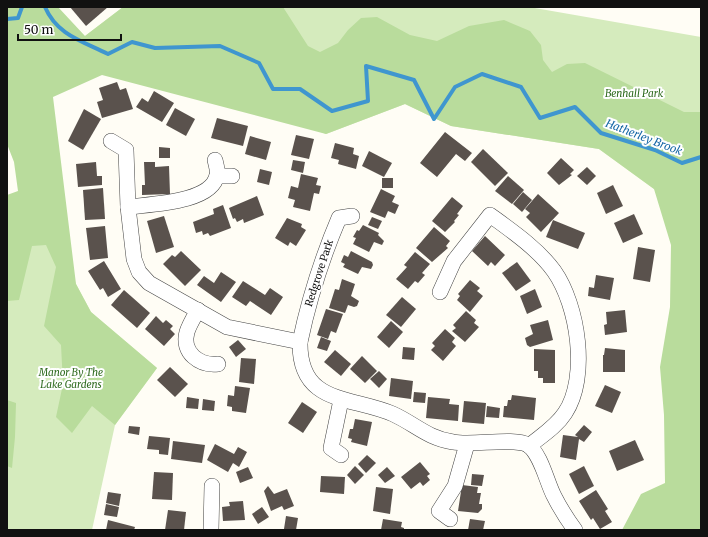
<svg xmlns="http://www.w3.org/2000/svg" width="708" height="537" font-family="Merriweather,serif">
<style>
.green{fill:#d5ebbd}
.forest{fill:#b9dc9c}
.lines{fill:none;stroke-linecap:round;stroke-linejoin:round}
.stream{stroke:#3f96cf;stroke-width:4}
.building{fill:#5a524d}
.street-casing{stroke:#444;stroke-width:16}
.street{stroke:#fff;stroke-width:15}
.labels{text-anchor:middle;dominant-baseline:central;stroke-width:4;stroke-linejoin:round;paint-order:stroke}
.park-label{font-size:10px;font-style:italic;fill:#2f6b1f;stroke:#fff}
.street-label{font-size:10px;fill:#111;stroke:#fff}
.water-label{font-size:11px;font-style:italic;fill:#1768a6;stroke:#fff}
</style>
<rect width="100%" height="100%" fill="#fffdf5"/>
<g class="green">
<path d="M123 7H529L701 37V216L654 189 599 149 451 126 405 104 326 134 85 36Z"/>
<path d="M7 199 61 248 76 284 91 312 157 368 115 425 92 530H7Z"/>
</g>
<g class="forest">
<path d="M7 7H58L85 36 123 7H283L308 46 320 52 338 43 348 30 361 18 377 17 410 35 437 41 469 26 504 20 530 31 541 45 543 60 552 72 567 64 585 63 684 112H701V530H622L641 494 665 483 664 415 660 367 670 307 671 245 654 189 599 149 451 126 405 104 326 134 102 75 53 97 76 284 91 312 157 368 115 425 92 406 72 433 56 417 63 384 61 345 44 326 56 267 46 245 32 246 19 300 7 301V195L18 191 14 162 7 144Z"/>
<path d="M7 400 16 403 15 437 12 468 7 466Z"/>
</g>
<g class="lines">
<g class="stream">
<path d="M45 7C57 35 82 41 108 54L132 42 155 48 220 46 259 63 273 89H300L332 111 368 101 366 66 414 80 434 119 455 87 482 74 521 87 540 118 575 107 601 133 655 150 682 163 701 157"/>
<path d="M7 19 18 18 22 7"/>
</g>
</g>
<g class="building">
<path d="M70 7H108L86 26Z"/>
<path d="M117 82 120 90 126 88 133 109 102 118 97 102 103 100 99 88Z"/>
<path d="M154 91 174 103 162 122 136 107 142 98 148 102Z"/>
<path d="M175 108 195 119 186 136 166 125Z"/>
<path d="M84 109 101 119 83 150 68 141Z"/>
<path d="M217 118 248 126 243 146 211 138Z"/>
<path d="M445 132 472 153 465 161 456 154 437 177 420 163Z"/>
<path d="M296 135 314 139 309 159 291 155Z"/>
<path d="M250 136 271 142 266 160 245 154Z"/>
<path d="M335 143 354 148 353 154 359 156 356 169 338 164 339 160 331 158Z"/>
<path d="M159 147 170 148V158H159Z"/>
<path d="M483 149 508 173 495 186 471 162Z"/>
<path d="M369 151 392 163 384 177 362 166Z"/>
<path d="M561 158 574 170 570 174 572 175 559 185 547 173Z"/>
<path d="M293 160 305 162 303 173 291 170Z"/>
<path d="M96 162 97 176H102V185L78 187 76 164Z"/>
<path d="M144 162H155V167L169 166 170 194 142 195V185H145Z"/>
<path d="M587 167 596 176 587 185 577 176Z"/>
<path d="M260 169 272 172 269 185 257 182Z"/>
<path d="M301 174 318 178 316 185 321 186 319 194 314 193 310 211 293 207 295 200 288 198 291 186 298 188Z"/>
<path d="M508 176 524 190 512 204 495 191Z"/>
<rect x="382" y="178" width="11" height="10"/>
<path d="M613 185 623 206 606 214 597 193Z"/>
<path d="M103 188 105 219 85 220 83 190Z"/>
<path d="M381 189 395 196 392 202 399 205 395 214 388 211 385 218 370 212Z"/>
<path d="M523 192 532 200 522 212 513 204Z"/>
<path d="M538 194 559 213 541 232 526 217 530 213 525 209Z"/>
<path d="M257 196 264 215 244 223 243 219 237 222 235 218 233 219 229 208Z"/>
<path d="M452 197 463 206 457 214 459 215 454 221 455 222 445 232 432 221Z"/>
<path d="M223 205 231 228 210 236 208 233 203 235 202 231 196 233 193 222 214 214 213 209Z"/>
<path d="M634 214 643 234 623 243 614 223Z"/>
<path d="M164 216 174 247 156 253 147 221Z"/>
<path d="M372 217 382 221 378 229 368 225Z"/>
<path d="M287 218 302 224 301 227 306 230 296 246 290 242 288 246 275 238Z"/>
<path d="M553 220 585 233 578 249 546 237Z"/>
<path d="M363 225 379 233 378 235 384 241 382 245 374 242 369 252 353 244 356 238 353 237 357 230 359 231Z"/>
<path d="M105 226 108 258 90 260 86 228Z"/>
<path d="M434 227 450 241 446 246 448 248 432 262 416 248Z"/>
<path d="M485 236 505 255 495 266 491 262 488 266 472 251Z"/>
<path d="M638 247 655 250 650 282 633 279Z"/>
<path d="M181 251 201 270 185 286 163 264 172 255 175 257Z"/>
<path d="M351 251 372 262 373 265 371 269 362 267 358 274 343 267 345 264 341 262 344 255 348 257Z"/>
<path d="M415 252 430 264 422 273 425 275 418 283 415 281 408 289 396 279 407 267 404 265Z"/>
<path d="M104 261 121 289 108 297 103 288 100 290 88 271Z"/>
<path d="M517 262 531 281 516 291 502 273Z"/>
<path d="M221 272 236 282 221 302 197 285 204 276 214 283Z"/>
<path d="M596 275 614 278 610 300 588 296 589 287 594 288Z"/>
<path d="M342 279 355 284 351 296 359 301 357 306 354 307 348 305 345 313 329 308 335 289 339 290Z"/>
<path d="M470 280 480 288 477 291 483 296 470 312 457 300 460 296 458 294Z"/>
<path d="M243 281 265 295 270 288 283 297 271 315 250 301 246 306 232 297Z"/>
<path d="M535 289 542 307 527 314 520 296Z"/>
<path d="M124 290 150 313 137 328 111 305Z"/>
<path d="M402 297 416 309 401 327 386 315Z"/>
<path d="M326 309 343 314 336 333 331 331 328 339 317 335Z"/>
<path d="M625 310 627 332 605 335 604 325 607 324 606 312Z"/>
<path d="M466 311 476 320 474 323 479 327 465 342 452 331 456 328 453 325Z"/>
<path d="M156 316 163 323 166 320 173 326 170 329 175 334 164 346 145 329Z"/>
<path d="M548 320 553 340 530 347 527 345 525 338 533 334 530 325Z"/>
<path d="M391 321 403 332 389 348 377 337Z"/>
<path d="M445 329 455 338 452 342 456 346 443 361 431 350 435 346 432 343Z"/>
<path d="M321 337 331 341 327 351 317 348Z"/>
<path d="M238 340 246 349 236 357 229 347Z"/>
<path d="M403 347 415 348 414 360 402 359Z"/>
<path d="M605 348 625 350V372H603V355H604Z"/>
<path d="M534 349 555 350V383H543V378H538V371H534Z"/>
<path d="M335 350 351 364 341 376 324 362Z"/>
<path d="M362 356 377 371 365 383 350 369Z"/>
<path d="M241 358 256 359 254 384 239 382Z"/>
<path d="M170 367 188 384 175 397 157 380Z"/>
<path d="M379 371 387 379 379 388 370 379Z"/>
<path d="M391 378 413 381 411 399 389 396Z"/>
<path d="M605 385 621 392 612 413 595 406Z"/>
<path d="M235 386 250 388 246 413 232 411V407L227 406 228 395 234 396Z"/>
<path d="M414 392 426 393 425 403 413 402Z"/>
<path d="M512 395 536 398 534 420 503 417 504 406H507L508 400H511Z"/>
<path d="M187 397 199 399 198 409 186 408Z"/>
<path d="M428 397 450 399 449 404 459 405 458 421 426 418Z"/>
<path d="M203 399 215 401 214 411 202 410Z"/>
<path d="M464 401 486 403 484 424 462 422Z"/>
<path d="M302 402 317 412 303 433 288 423Z"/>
<path d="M487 406 500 408 499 418 486 417Z"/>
<path d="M355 419 372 422 367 446 351 442 352 439 348 438 350 429H353Z"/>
<path d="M584 425 592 432 584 442 579 439 576 460 560 457 563 435 578 437 575 435Z"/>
<path d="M129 426 140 427 139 435 128 433Z"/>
<path d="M149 436 170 438 168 455 159 454V450L147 449Z"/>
<path d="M635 440 644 460 617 471 609 451Z"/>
<path d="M173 441 205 445 202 463 171 459Z"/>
<path d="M215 444 234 454 238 447 247 452 239 467 233 463 228 472 207 460Z"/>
<path d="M367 455 376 463 366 473 358 464Z"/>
<path d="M420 462 430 474 427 476 430 480 423 486 420 482 411 489 401 477Z"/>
<path d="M355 466 364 475 355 484 347 475Z"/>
<path d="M584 466 594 486 579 494 569 474Z"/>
<path d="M248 467 253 478 240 483 236 472Z"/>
<path d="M387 467 395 476 385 483 378 475Z"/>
<path d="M154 472 173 473 172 500 152 499Z"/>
<path d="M472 474 484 475 482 486 471 485Z"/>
<path d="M321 476 345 477 344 494 320 492Z"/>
<path d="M462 485 478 487 477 493H481L479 504H482V509L478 513 458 511Z"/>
<path d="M268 486 274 494 287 489 294 506 284 510 282 506 271 511 264 491Z"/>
<path d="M376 487 393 489 390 514 373 511Z"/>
<path d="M596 490 608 509 605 511 612 522 600 529 593 518 591 520 579 501Z"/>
<path d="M108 492 121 494 119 506 106 503Z"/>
<path d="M243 501 245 520 223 521 222 507 230 506 229 502Z"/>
<path d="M106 504 119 507 117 517 104 515Z"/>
<path d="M262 507 269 517 258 524 252 514Z"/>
<path d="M168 510 186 512 184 530H165Z"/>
<path d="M286 516 298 518 296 530 284 529Z"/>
<path d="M383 519 402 522 401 527 404 528V530H381Z"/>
<path d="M470 519 485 521 483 530H468Z"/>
<path d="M108 520 135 527 134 530H106Z"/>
</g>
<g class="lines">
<defs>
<g id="street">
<path d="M111 141 126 150 128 207 134 259 139 272 149 283 227 327 300 342C299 405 351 396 393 414 415 424 427 438 453 442 472 446 514 437 528 445 541 454 547 483 554 496 560 508 567 519 575 530"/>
<path d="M217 176H232"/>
<path d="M128 207C150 204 212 203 217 175 218 171 216 164 215 160"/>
<path d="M440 292 454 261 490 215C512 231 538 249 554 271 578 305 589 377 565 413 556 427 541 436 529 446"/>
<path d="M198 310C194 317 189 325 187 332 181 353 200 366 218 364"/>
<path d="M300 342C309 299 322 258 339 218L352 216"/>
<path d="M341 400 331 448 341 455"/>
<path d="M450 519 439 511 455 486 467 444"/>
<path d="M211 530 212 486"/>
</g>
</defs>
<use href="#street" class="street-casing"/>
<use href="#street" class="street"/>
</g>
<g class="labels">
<g class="park-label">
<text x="634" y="93">Benhall Park</text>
<text x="71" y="372">Manor By The<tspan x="71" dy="12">Lake Gardens</tspan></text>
</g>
<g class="street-label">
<text transform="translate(319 273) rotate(-72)">Redgrove Park</text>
</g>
<g class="water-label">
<text transform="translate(644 137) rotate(21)">Hatherley Brook</text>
</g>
</g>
<rect width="708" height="537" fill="none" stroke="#111111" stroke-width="16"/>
<path d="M18 34v6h103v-6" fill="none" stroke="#111111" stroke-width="2"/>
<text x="24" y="34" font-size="12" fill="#111111" stroke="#ffffff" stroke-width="3" paint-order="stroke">50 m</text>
</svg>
